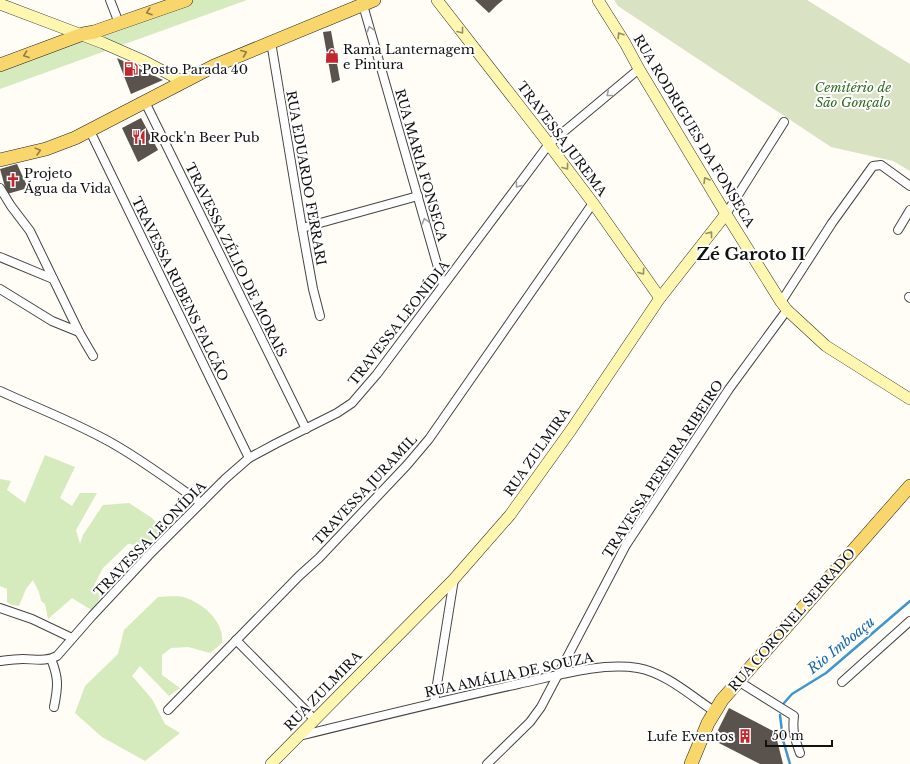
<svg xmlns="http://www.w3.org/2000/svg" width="910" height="764" font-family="'Libre Baskerville',serif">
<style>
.green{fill:#d5ebbd}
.cemetery{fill:#d9e3c4}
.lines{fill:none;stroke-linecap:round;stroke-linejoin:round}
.stream{stroke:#3f96cf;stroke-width:2.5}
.building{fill:#5a524d}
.street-casing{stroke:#444;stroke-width:10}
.secondary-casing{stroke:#333;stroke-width:12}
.primary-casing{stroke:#222;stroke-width:14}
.street{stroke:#fff;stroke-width:8}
.secondary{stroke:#fff6b0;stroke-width:11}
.primary{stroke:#f9d66b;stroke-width:13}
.oneway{stroke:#917d42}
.oneway2{stroke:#a0a0a0}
.oneway3{stroke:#948f68}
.labels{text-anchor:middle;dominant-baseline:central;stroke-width:4;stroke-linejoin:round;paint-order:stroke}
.poi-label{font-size:13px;fill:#111;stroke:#fff;text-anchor:start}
.park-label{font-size:13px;font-style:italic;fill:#2f6b1f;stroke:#fff}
.street-label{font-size:13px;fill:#111;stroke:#fff}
.water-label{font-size:14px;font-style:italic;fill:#1768a6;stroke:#fff}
.district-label{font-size:17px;font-weight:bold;fill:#111;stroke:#fff}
</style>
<rect width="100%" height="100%" fill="#fffdf5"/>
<g class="green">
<path d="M183 0H247L0 89V67Z"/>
<path d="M45 455 75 467 60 498 72 506 80 493H97L76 530 80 544 83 535 103 505 129 503 152 518 166 533C154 549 147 546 128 544L103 568 94 585 100 597 93 611 72 598 48 619 45 604 41 601 39 592 33 580 26 589 19 606 12 605 7 602V589L0 586V479L11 481 7 490 25 503Z"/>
<path d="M158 597C167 597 178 595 186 598 204 604 225 623 222 643L210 653 188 647 171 648 162 655V675L180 688 169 696 140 666 132 676 152 699 165 724 180 733 145 761 102 737 75 713 85 686 118 654 124 630Z"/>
</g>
<path class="cemetery" d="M614 0H807L910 64V171L893 161 831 147 618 6Z"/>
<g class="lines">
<g class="stream">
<path d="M784 703 792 694 826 673 910 601"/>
<path d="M780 715 783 740 790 764"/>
</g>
</g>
<g class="building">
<path d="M475 0H503L497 5 489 13Z"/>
<path d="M331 31 340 80 332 83 323 32Z"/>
<path d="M117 58 163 80 131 94Z"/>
<path d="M141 118 158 150 138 162 122 128Z"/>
<path d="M17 164 28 188 7 194 0 169Z"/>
<path d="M729 708 775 732 783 764H760L713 740Z"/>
</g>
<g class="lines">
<defs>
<g id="street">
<path d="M110 0 119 23"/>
<path d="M363 5 443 285"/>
<path d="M271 42 302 228 313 289 320 316"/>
<path d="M145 102 306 429"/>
<path d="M90 131 249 458"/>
<path d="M0 188 11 206 30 231 79 332 93 356"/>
<path d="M726 214 784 122"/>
<path d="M302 228 418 196"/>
<path d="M898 230 910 210"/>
<path d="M0 257 53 279"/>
<path d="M0 289 52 321 79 332"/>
<path d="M909 297 910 298"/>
<path d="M781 302 832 223 873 166 881 165 910 186"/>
<path d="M0 391C39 409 80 424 117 446 146 463 173 483 201 503"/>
<path d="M0 608 32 619 72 638"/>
<path d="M236 640 314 719"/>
<path d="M51 659C59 678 58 687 54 707"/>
<path d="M0 661C8 660 15 659 23 659 35 659 46 662 57 656L92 616 149 555 225 479 249 458 277 443 337 413 352 403 377 374 549 144 639 69"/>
<path d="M738 681 794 716C792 732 795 739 800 753"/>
<path d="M842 682 910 621"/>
<path d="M434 703 454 579"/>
<path d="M168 710 299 576 319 558 407 465 429 439 593 203"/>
<path d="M299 736C372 718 445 700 518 684 556 676 600 662 638 668 666 673 691 696 714 711"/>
<path d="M487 764 530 722 541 707 626 545 729 389 787 310"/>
</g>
<g id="secondary">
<path d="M437 0 549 144 553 150 593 203 660 298"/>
<path d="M598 0 625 43 639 69 726 214 781 302 787 310 826 346 910 399"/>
<path d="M0 4 103 43 144 61 184 82"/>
<path d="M271 764 454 579 510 515 571 430 660 298 726 214"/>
</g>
<g id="primary">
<path d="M0 65 83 34 94 32 186 0"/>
<path d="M0 160 46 149 75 138 214 66 374 0"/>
<path d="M691 764 708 723 722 700 910 486"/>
</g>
</defs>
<use href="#street" class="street-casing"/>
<use href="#secondary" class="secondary-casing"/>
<use href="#primary" class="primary-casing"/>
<use href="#street" class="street"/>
<use href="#secondary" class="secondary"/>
<use href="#primary" class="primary"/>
</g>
<defs><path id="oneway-chevron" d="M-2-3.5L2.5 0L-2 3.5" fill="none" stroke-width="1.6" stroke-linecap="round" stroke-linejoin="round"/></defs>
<g class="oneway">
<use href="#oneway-chevron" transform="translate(149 12) rotate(161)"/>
<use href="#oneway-chevron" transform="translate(244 53) rotate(-22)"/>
<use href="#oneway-chevron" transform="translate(26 55) rotate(160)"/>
<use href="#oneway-chevron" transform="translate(38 151) rotate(-15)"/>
</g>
<g class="oneway2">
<use href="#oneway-chevron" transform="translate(370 29) rotate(-106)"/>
<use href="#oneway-chevron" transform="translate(609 94) rotate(141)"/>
<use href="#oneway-chevron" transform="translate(518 185) rotate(127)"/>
<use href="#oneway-chevron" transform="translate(425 221) rotate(-106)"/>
</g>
<g class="oneway3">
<use href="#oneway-chevron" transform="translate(461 31) rotate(52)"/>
<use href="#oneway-chevron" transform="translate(620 35) rotate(-122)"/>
<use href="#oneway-chevron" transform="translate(566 167) rotate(53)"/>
<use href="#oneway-chevron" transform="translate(706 180) rotate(-121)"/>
<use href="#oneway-chevron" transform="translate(710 234) rotate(-52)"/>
<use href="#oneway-chevron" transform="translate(642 272) rotate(54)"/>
</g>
<defs>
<symbol id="shop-bare" viewBox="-9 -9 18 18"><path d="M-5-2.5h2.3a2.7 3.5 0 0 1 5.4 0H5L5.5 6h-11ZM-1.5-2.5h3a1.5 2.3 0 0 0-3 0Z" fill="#c4262e" stroke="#fff" stroke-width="2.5" paint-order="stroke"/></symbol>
<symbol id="fuel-bare" viewBox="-9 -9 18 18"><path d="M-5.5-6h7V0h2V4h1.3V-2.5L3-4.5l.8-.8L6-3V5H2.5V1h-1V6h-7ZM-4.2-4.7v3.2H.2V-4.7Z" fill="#c4262e" stroke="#fff" stroke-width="2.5" paint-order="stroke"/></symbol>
<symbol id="restaurant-bare" viewBox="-9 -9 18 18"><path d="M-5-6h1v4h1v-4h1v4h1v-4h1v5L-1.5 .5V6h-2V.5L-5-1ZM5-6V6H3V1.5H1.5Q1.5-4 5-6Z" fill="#c4262e" stroke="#fff" stroke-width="2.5" paint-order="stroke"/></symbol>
<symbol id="church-bare" viewBox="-9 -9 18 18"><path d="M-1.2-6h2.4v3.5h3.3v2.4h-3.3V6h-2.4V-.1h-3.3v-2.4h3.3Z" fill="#c4262e" stroke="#fff" stroke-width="2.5" paint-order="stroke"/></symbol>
<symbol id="building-bare" viewBox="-9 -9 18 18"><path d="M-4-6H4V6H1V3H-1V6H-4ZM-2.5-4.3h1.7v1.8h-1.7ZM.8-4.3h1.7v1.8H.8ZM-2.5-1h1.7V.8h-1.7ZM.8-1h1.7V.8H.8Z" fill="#c4262e" stroke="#fff" stroke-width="2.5" paint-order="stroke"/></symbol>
</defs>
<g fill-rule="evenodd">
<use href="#shop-bare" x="322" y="46" width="20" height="20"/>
<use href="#fuel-bare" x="121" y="59" width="20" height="20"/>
<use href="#restaurant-bare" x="129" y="127" width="20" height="20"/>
<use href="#church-bare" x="3" y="170" width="20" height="20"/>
<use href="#building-bare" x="735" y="726" width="20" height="20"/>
</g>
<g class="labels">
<g class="poi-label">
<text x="343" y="49">Rama Lanternagem<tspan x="343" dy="15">e Pintura</tspan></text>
<text x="142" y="69">Posto Parada 40</text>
<text x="150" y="137">Rock'n Beer Pub</text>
<text x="24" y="173">Projeto<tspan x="24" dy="15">Água da Vida</tspan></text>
<text x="734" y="736" text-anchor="end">Lufe Eventos</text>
</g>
<g class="park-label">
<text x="853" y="87">Cemitério de<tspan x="853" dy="15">São Gonçalo</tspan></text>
</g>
<g class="street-label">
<text transform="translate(694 131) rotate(59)">RUA RODRIGUES DA FONSECA</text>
<text transform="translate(562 139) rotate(53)">TRAVESSA JUREMA</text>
<text transform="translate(421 165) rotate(74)">RUA MARIA FONSECA</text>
<text transform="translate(306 178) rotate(80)">RUA EDUARDO FERRARI</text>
<text transform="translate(236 260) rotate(64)">TRAVESSA ZÉLIO DE MORAIS</text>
<text transform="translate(180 289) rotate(64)">TRAVESSA RUBENS FALCÃO</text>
<text transform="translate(399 323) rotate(-52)">TRAVESSA LEONÍDIA</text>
<text transform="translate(537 452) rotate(-55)">RUA ZULMIRA</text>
<text transform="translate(663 469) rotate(-57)">TRAVESSA PEREIRA RIBEIRO</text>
<text transform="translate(365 490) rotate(-47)">TRAVESSA JURAMIL</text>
<text transform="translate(150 539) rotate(-46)">TRAVESSA LEONÍDIA</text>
<text transform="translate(792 620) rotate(-49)">RUA CORONEL SERRADO</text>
<text transform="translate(509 675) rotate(-12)">RUA AMÁLIA DE SOUZA</text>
<text transform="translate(323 691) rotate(-46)">RUA ZULMIRA</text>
</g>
<g class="water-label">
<text transform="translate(841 645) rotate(-39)">Rio Imboaçu</text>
</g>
<g class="district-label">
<text x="751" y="254">Zé Garoto II</text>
</g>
</g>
<path d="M766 740v6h66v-6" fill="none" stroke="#111111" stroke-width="2"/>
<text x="772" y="740" font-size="12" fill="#111111" stroke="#ffffff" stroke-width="3" paint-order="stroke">50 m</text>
</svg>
